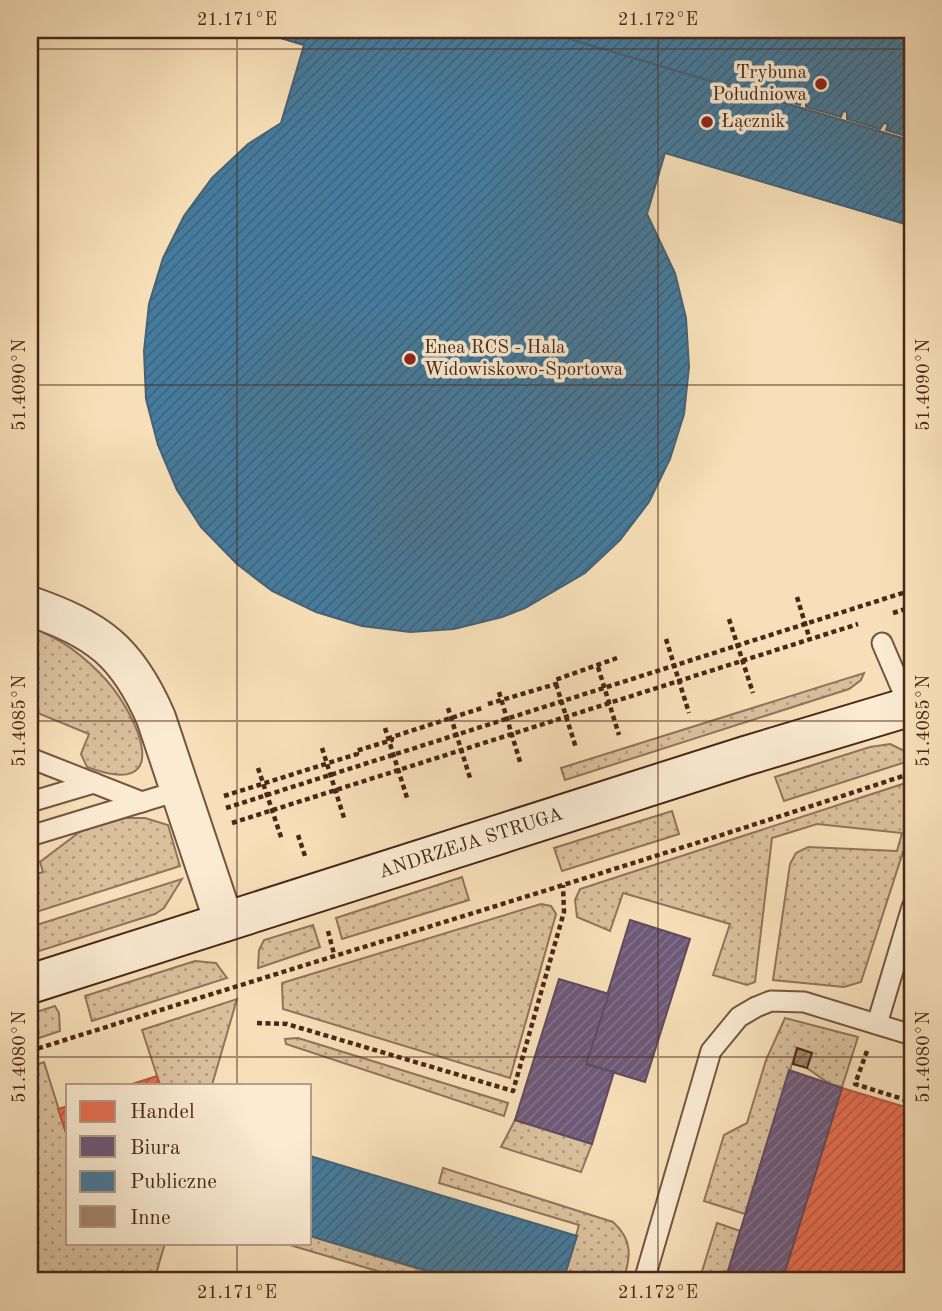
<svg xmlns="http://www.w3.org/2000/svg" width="942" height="1311" font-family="'Old Standard TT',serif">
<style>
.grass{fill:url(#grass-dots);stroke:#92745b;stroke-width:2}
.shops{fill:url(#shops-hatch);stroke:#b85940;stroke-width:2}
.offices{fill:url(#offices-hatch);stroke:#624a5d;stroke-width:2}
.public{fill:url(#public-hatch);stroke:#466275;stroke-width:2}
.building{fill:url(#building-hatch);stroke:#4a2718;stroke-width:2}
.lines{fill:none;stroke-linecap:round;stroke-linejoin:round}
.lane-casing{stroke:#755540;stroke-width:23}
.street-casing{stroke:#755540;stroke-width:42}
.secondary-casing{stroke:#4a2718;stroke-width:42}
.path{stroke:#4a2718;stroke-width:4.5;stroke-dasharray:5 3.5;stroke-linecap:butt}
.lane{stroke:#faebd2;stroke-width:19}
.street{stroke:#faebd2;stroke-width:38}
.secondary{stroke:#faebd2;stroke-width:38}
.ticks{fill:none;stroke:#4a2718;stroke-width:2;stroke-opacity:0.45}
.poi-dot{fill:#8f2418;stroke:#faebd2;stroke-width:2.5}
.labels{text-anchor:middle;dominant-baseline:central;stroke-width:7;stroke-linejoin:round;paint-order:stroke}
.poi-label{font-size:19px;fill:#4a2718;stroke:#faebd2;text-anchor:start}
.street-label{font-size:19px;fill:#4a2718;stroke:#faebd2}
.neatline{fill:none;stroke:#4a2718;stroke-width:2.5}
.ticks-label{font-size:18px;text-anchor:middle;fill:#4a2718}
</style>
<defs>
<pattern id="grass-dots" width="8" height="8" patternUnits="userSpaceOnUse" patternTransform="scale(1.75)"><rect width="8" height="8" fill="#dac19e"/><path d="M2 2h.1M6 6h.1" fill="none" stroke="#b39d80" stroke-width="1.8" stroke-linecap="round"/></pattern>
<pattern id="shops-hatch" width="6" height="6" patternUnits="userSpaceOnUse" patternTransform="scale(1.75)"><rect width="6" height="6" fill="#e76f51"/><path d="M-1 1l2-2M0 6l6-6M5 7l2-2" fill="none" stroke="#bd5b42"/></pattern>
<pattern id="offices-hatch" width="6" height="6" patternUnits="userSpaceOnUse" patternTransform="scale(1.75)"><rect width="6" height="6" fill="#6d597a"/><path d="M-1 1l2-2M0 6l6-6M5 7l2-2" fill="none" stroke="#84728a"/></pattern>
<pattern id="public-hatch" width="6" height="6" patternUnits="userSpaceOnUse" patternTransform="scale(1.75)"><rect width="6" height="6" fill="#457b9d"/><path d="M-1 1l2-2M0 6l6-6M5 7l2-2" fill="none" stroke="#3c657f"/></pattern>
<pattern id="building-hatch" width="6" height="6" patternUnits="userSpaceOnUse" patternTransform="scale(1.75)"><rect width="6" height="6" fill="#a4876c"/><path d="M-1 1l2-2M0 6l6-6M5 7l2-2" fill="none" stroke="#886e58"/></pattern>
</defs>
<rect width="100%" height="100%" fill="#f7e0b9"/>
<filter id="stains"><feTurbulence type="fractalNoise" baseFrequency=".00286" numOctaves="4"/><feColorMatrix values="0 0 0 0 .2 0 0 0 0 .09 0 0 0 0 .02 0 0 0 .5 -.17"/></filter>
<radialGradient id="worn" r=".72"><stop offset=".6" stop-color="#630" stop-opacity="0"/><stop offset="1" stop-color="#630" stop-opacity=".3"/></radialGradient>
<g class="grass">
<path d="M30 627C61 638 86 657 108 682 139 719 175 800 87 767L81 754 89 734 33 711 30 717Z"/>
<path d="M864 673 861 680 849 689 565 780 561 768Z"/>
<path d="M890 744 911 754 912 760 784 801 775 777 870 747Z"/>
<path d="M912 781V824L861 982 844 987 773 980 790 864 796 853 808 847 897 851 902 833 817 824 772 838 755 982 747 985 713 975 730 924 623 893 610 931 577 917 575 900 580 889Z"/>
<path d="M672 811 679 834 562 871 554 848Z"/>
<path d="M125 818H145L168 825 180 866 30 914V876L43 872 40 862 81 831Z"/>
<path d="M462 877 469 900 342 939 336 918Z"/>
<path d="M182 879 164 908 155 914 30 954V927Z"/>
<path d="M541 904 551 906 556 914 510 1078 283 1009 282 983Z"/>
<path d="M313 925 320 947 258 968 259 950 264 940Z"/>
<path d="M195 961 216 963 227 978 92 1021 85 996Z"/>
<path d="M237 999 212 1085H160L142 1030Z"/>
<path d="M55 1006 59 1013 60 1031 30 1041V1014Z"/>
<path d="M785 1018 858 1037 842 1087 830 1084 807 1068 812 1053 797 1048 745 1214 704 1201 724 1135 747 1123 766 1060Z"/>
<path d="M298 1038 508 1103 504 1116 286 1044 285 1039Z"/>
<path d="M44 1062 68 1139V1243H165L154 1281H30V1182L32 1181 30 1067Z"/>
<path d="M515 1120 592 1144 581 1172 501 1147Z"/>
<path d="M443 1168 613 1222C633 1240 631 1257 623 1281H563L579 1225 439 1183Z"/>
<path d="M717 1223 740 1231 725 1281H699Z"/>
<path d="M310 1236 432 1273 430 1281H411L283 1243H310Z"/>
</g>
<g class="shops">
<path d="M157 1076 160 1085H129Z"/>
<path d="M842 1088 912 1109V1281H782Z"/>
<path d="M68 1106V1139L58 1109Z"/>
</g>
<g class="offices">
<path d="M254 30H540L912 141V226Z"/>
<path d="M630 920 690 939 645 1082 586 1064Z"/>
<path d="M559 979 609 994 586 1064 614 1072 592 1144 515 1120Z"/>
<path d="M789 1070 842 1088 782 1281H725Z"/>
</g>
<g class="public">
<path d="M254 30H540L912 141V226L665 153 647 214 675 273 686 318 689 367 684 414 670 459 649 502 620 540 585 573 525 608 502 617 454 629 410 632 362 626 316 612 272 591 237 564 201 527 177 490 158 445 146 399 144 351 149 304 163 258 184 216 212 178 248 144 281 123 304 45Z"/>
<path d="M540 30H912V138L886 130 888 124 884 123 880 129 847 119V112L843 111 841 117 806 107V100L802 99 800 105 763 94 764 87H761L757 92 725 83 724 85Z"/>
<path d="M310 1156 577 1236 563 1281H462L310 1236Z"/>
</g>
<path class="building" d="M797 1048 812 1053 807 1068 793 1064Z"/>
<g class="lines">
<defs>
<g id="lane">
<path d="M882 643 912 713"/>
<path d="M30 758 142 802"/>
<path d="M30 802 94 783"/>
<path d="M30 836 181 790"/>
<path d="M877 1024 912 907"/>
<path d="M644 1281 711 1051 739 1017 756 1007 771 1001 804 1002 912 1035"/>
</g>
<path id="street" d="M30 606C98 630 127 651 156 718L224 922"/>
<path id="secondary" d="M30 984 745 756 912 706"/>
</defs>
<use href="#lane" class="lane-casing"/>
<use href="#street" class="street-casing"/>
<use href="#secondary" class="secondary-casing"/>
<g class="path">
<path d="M797 597 810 640"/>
<path d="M893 613 912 607"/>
<path d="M729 619 753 693"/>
<path d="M666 639 689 713"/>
<path d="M598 667 619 735"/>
<path d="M556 684 576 748"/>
<path d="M499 692 521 765"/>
<path d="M488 704 556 684 555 680 617 658"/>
<path d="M448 708 471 781"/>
<path d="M385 728 408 801"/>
<path d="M322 748 345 821"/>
<path d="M258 768 282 840"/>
<path d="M224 796 357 754 356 751 392 740V737L482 708"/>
<path d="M226 808 912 590"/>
<path d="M232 823 858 624"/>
<path d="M298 835 305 856"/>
<path d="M328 931 334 954"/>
<path d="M257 1023 287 1024 513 1091 564 912 563 885"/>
<path d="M30 1051C324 958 620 870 912 773"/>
<path d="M867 1051 855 1084 912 1102"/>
</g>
<use href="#lane" class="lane"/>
<use href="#street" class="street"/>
<use href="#secondary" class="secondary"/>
</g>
<path class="ticks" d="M237 30V1085M658 30V1281M30 49H912M30 385H912M30 721H912M30 1057H912M237 1243V1281"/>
<g class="poi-dot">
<circle cx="821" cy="84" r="7"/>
<circle cx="707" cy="122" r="7"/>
<circle cx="410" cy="359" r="7"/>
</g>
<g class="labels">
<g class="poi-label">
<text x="807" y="73" text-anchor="end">Trybuna<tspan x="807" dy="22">Południowa</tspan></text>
<text x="721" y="122">Łącznik</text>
<text x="424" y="348">Enea RCS - Hala<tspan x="424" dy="22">Widowiskowo-Sportowa</tspan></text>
</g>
<g class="street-label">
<text transform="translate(471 844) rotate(-18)">ANDRZEJA STRUGA</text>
</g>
</g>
<rect width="942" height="1311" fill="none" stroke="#f7e0b9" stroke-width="77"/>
<rect x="66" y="1084" width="245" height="161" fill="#faebd2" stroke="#b49d88" stroke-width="2"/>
<rect x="80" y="1101" width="35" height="21" fill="#e76f51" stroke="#b49d88" stroke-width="2"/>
<text x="130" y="1118" font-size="21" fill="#4a2718">Handel</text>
<rect x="80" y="1136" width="35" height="21" fill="#6d597a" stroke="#b49d88" stroke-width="2"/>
<text x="130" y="1154" font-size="21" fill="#4a2718">Biura</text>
<rect x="80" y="1171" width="35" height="21" fill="#457b9d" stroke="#b49d88" stroke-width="2"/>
<text x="130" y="1188" font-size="21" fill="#4a2718">Publiczne</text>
<rect x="80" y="1206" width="35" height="21" fill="#a4876c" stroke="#b49d88" stroke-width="2"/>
<text x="130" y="1224" font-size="21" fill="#4a2718">Inne</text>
<rect x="38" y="38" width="866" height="1234" class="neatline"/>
<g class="ticks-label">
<text x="237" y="25">21.171°E</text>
<text x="658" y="25">21.172°E</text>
<text transform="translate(19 385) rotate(-90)" y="6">51.4090°N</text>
<text transform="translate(923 385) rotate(-90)" y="6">51.4090°N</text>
<text transform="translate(19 721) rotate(-90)" y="6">51.4085°N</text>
<text transform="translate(923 721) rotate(-90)" y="6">51.4085°N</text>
<text transform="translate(19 1057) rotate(-90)" y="6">51.4080°N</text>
<text transform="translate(923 1057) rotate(-90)" y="6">51.4080°N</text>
<text x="237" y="1298">21.171°E</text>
<text x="658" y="1298">21.172°E</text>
</g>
<rect width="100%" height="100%" filter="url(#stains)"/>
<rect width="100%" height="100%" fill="url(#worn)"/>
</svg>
